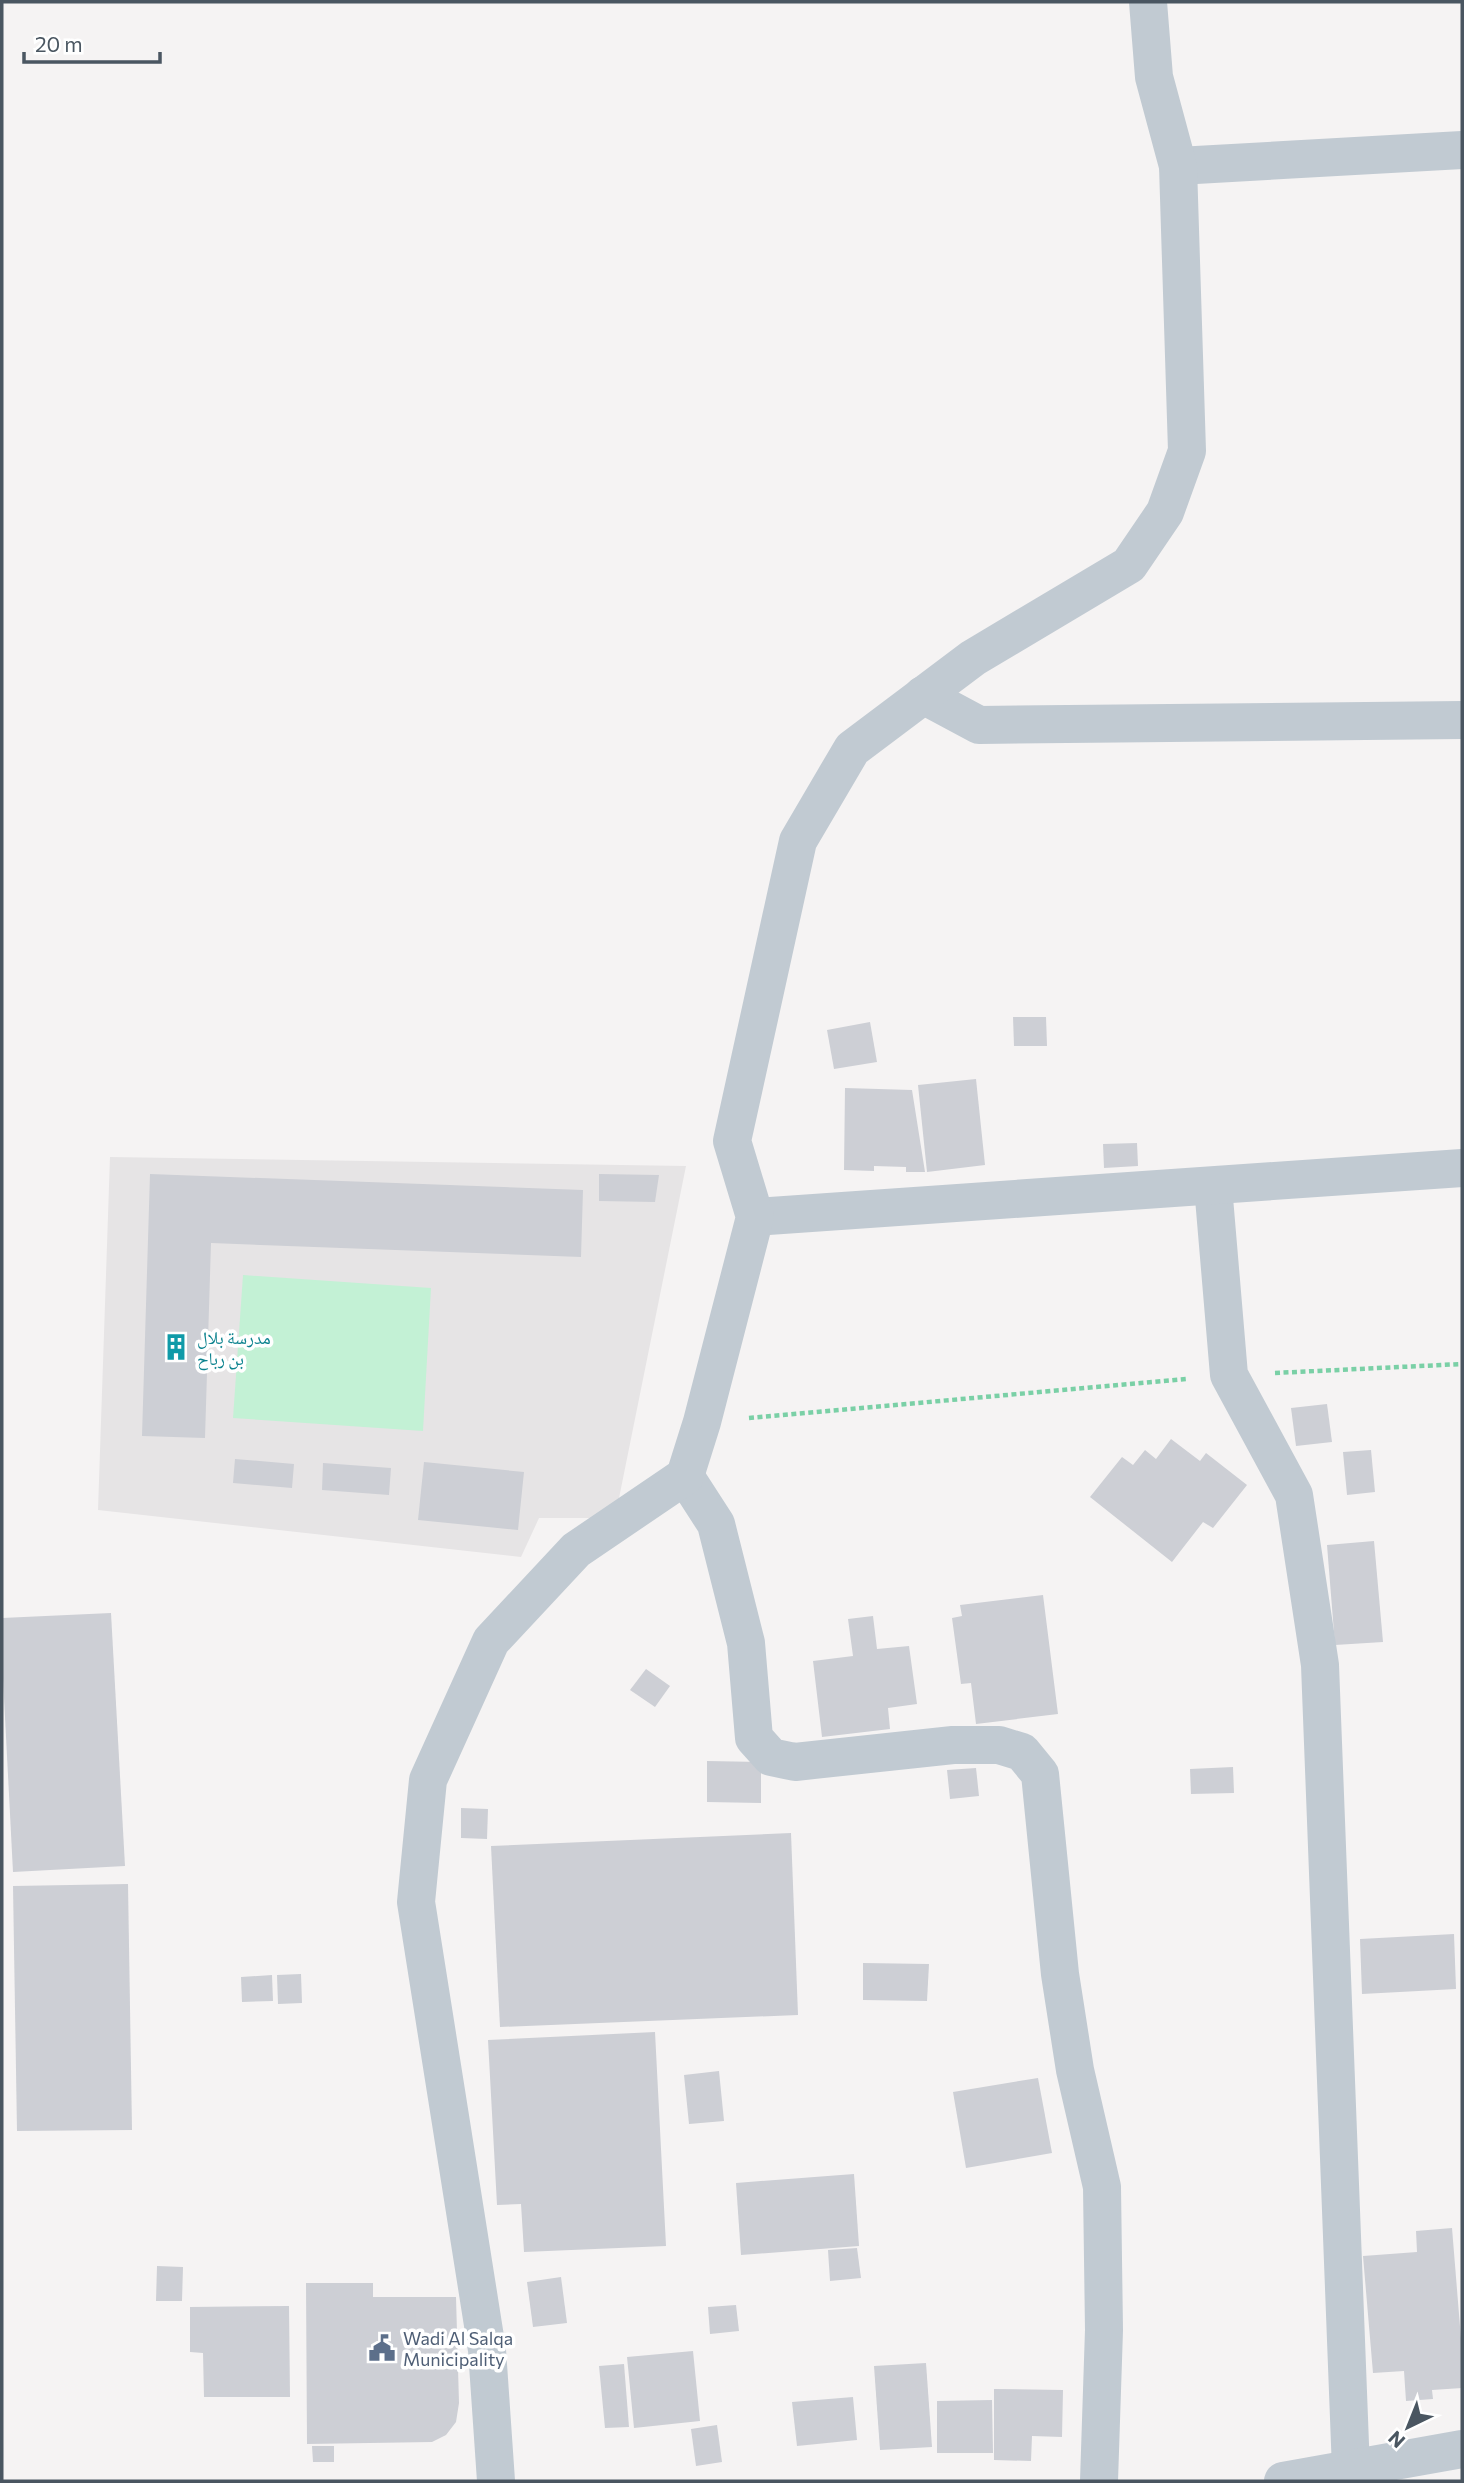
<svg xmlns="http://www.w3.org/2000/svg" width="1464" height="2483" font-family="Commissioner,'Noto Naskh Arabic',sans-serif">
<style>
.education{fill:#e6e4e5}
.green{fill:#c3f1d5}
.building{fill:#cdcfd5}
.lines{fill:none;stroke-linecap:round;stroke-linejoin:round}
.path{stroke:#7ad0a6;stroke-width:4.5;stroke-dasharray:5 3.5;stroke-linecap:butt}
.minor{stroke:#c1cad2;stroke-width:38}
.labels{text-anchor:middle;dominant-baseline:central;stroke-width:7;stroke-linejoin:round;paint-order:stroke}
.culture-label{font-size:18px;fill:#0d838f;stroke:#fff;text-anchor:start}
.service-label{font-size:18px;fill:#4e5e75;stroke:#fff;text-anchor:start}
</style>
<rect width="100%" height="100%" fill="#f5f3f3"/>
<path class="education" d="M110 1157 686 1166 615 1518H539L521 1557 98 1510Z"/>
<path class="green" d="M243 1275 431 1288 423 1431 233 1418Z"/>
<g class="building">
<path d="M1013 1017H1046L1047 1046H1014Z"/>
<path d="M870 1022 877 1062 834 1069 827 1030Z"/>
<path d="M976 1079 985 1165 927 1172 918 1085Z"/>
<path d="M845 1088 912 1090 925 1172H906V1167L874 1166V1171L844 1170Z"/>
<path d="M1137 1143 1138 1166 1104 1168 1103 1144Z"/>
<path d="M150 1174 583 1190 581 1257 211 1243 205 1438 142 1436Z"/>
<path d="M599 1174 659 1175 655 1202 599 1201Z"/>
<path d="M1327 1404 1332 1442 1296 1446 1291 1408Z"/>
<path d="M1171 1439 1200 1461 1206 1453 1247 1485 1213 1528 1203 1522 1172 1562 1090 1497 1122 1457 1133 1465 1145 1450 1156 1459Z"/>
<path d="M1371 1450 1375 1492 1347 1495 1343 1452Z"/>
<path d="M235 1459 294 1464 292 1488 233 1483Z"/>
<path d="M424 1462 524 1472 518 1530 418 1520Z"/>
<path d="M323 1463 391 1468 389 1495 322 1490Z"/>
<path d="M1374 1541 1383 1642 1335 1645 1327 1545Z"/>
<path d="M1043 1595 1058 1714 976 1724 971 1683 961 1684 952 1618 962 1616 960 1605Z"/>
<path d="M111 1613 125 1866 13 1872 2 1659V1618Z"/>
<path d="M873 1616 877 1649 909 1646 917 1704 888 1708 890 1729 822 1737 813 1661 853 1656 848 1619Z"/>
<path d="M646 1669 670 1686 655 1707 630 1690Z"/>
<path d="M707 1761 761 1762V1803L707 1802Z"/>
<path d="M1233 1767 1234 1793 1191 1794 1190 1769Z"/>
<path d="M976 1768 979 1796 950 1799 947 1770Z"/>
<path d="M461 1808 488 1809 487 1839 461 1838Z"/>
<path d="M791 1833 798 2015 500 2027 491 1846Z"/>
<path d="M128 1884 132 2130 17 2131 13 1886Z"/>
<path d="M1454 1934 1456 1989 1362 1994 1360 1939Z"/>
<path d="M863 1963 929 1964 927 2001 863 2000Z"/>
<path d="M301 1974 302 2003 278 2004 277 1975Z"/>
<path d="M272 1975 273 2001 242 2002 241 1977Z"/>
<path d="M655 2032 666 2246 524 2252 521 2204 497 2205 488 2040Z"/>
<path d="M719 2071 724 2121 689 2124 684 2075Z"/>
<path d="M1038 2078 1052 2153 966 2168 953 2092Z"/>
<path d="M854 2174 859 2246 741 2255 736 2183Z"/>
<path d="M1452 2228 1462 2351V2388L1432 2390 1433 2399 1406 2401 1404 2371 1373 2373 1363 2256 1417 2252 1416 2231Z"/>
<path d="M857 2248 861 2278 830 2281 828 2250Z"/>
<path d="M157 2266 183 2267 182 2301H156Z"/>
<path d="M561 2277 567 2323 533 2327 527 2282Z"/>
<path d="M306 2283H373V2297H456L459 2403 456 2422 446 2435 432 2442 307 2444Z"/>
<path d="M736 2305 739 2331 710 2334 708 2307Z"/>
<path d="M289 2306 290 2397H204L203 2353 190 2352V2307Z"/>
<path d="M693 2351 700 2421 634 2428 627 2357Z"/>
<path d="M926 2363 932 2447 880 2450 874 2366Z"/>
<path d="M624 2364 629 2427 605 2428 599 2366Z"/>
<path d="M994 2389 1063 2390 1062 2437 1032 2436 1031 2461 994 2460Z"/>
<path d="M853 2397 857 2440 797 2446 792 2402Z"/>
<path d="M992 2400 993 2453H937V2401Z"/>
<path d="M717 2425 722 2462 696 2466 691 2429Z"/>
<path d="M312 2446H334V2462H313Z"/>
</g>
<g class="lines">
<g class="path">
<path d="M1275 1373 1462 1364"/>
<path d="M749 1418 1186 1379"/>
</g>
<g class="minor">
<path d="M1178 166 1462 150"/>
<path d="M923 695 979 725 1462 720"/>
<path d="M1213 1186 1229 1375 1294 1495 1320 1665 1351 2470"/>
<path d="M755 1217 1462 1168"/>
<path d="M685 1476 716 1524 746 1643 754 1738 771 1757 795 1762 953 1745H999L1022 1752 1040 1774 1060 1974 1075 2070 1102 2187 1104 2330 1099 2481"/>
<path d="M496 2481 487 2350 416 1902 428 1780 491 1641 576 1550 685 1476 702 1422 755 1217 732 1141 798 841 852 749 973 658 1129 565 1165 512 1187 451 1178 166 1154 77 1148 2"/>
<path d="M1283 2481 1462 2449"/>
</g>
</g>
<defs>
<symbol id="building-bare" viewBox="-9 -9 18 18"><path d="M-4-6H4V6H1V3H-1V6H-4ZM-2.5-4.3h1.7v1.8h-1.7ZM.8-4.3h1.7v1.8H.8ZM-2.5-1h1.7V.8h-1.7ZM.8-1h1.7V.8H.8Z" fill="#0f9aa8" stroke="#fff" stroke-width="2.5" paint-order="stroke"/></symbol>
<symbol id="civic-bare" viewBox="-9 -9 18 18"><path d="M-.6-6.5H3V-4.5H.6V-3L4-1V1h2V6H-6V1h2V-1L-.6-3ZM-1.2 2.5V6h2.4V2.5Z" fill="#5c6f8a" stroke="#fff" stroke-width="2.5" paint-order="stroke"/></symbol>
</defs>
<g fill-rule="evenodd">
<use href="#building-bare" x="157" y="1328" width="38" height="38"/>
<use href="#civic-bare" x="363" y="2329" width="38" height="38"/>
</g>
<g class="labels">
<g class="culture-label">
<text x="197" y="1337">مدرسة بلال<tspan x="197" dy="21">بن رباح</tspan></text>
</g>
<g class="service-label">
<text x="403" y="2338">Wadi Al Salqa<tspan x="403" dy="21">Municipality</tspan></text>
</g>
</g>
<rect width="1464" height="2483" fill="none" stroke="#4a5661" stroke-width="7"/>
<g transform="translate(1408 2427) rotate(223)" stroke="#ffffff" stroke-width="5" paint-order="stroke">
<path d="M0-5L12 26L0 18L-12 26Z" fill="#4a5661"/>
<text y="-10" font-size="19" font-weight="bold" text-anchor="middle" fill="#4a5661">N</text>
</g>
<path d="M24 52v10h136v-10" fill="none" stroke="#4a5661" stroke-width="3.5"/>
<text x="35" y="52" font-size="21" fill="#4a5661" stroke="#ffffff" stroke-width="5" paint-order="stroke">20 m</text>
</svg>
